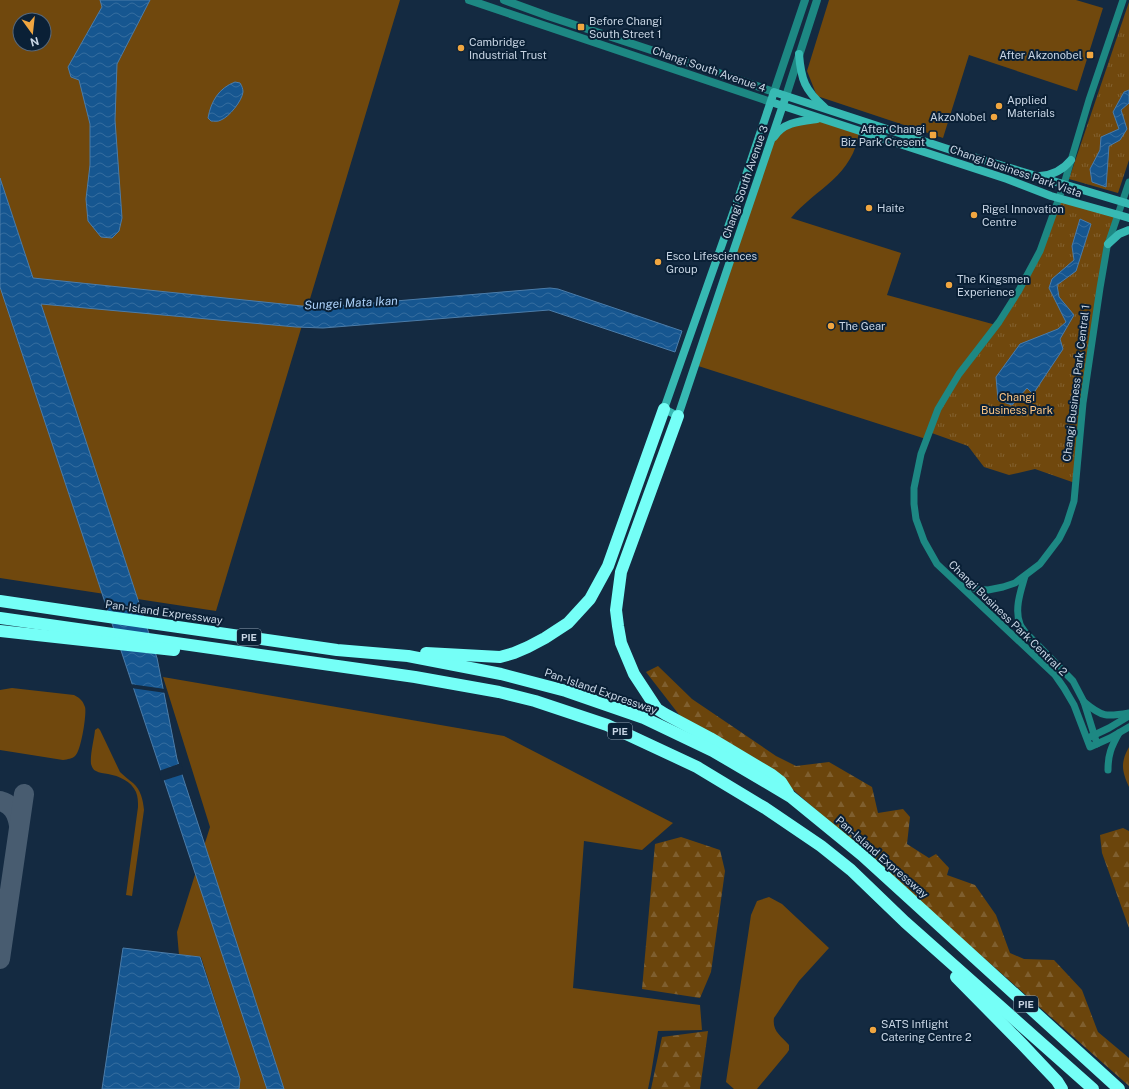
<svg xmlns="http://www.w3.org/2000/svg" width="1129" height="1089" font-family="'Public Sans',sans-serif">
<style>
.green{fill:#70480d;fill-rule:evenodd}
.forest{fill:url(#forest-firs)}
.park{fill:url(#park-tufts)}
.water{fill:url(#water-waves);stroke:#4b7ca9}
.pier{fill:#142a41}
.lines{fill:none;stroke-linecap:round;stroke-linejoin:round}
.taxiway{stroke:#485c70;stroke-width:20}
.minor{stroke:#1d8883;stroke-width:7}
.tertiary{stroke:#1d8883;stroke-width:8}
.secondary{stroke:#37b9b3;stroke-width:8}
.motorway{stroke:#75fff7;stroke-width:12}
.poi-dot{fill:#f1a640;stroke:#0a2036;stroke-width:1.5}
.labels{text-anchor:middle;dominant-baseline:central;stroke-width:4;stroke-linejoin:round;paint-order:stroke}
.shield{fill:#0a2036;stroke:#8f9fb0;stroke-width:1}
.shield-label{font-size:10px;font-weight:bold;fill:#c8d5e4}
.poi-label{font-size:11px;fill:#c8d5e4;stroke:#0a2036;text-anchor:start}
.street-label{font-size:11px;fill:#c8d5e4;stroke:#0a2036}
.park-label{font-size:11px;fill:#fec786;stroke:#0a2036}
.water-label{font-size:12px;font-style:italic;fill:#acd1f9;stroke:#0a2036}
</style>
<defs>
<pattern id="forest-firs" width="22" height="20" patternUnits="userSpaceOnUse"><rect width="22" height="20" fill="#6b450c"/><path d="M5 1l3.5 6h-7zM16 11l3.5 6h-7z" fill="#7f5f2f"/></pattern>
<pattern id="park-tufts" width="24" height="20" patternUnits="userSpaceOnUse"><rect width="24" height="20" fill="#70480d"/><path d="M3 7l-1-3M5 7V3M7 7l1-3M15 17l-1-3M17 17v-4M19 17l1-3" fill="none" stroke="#836230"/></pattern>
<pattern id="water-waves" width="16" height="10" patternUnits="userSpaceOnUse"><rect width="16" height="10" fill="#165690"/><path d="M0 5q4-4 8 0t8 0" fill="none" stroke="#366d9f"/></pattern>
</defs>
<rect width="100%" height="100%" fill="#142a41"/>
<g class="green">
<path d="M0 0H400L216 611 0 578ZM20 20H44V44H20Z"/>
<path d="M829 0H1076L1103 8 1077 91 969 55 943 138 817 96 807 71Z"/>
<path d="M819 118 859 131C854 176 816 188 791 218L901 253 887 295 996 325 926 439 695 365 777 132Z"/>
<path d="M163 677 504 736 673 823 642 850 584 841 573 988 700 1005 702 1030 658 1031 651 1074 648 1089H239L240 1079 201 957 179 955 177 932 210 827Z"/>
<path d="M12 688 74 695C80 698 83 701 85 707 87 713 81 752 75 756 72 759 68 759 63 760L0 750V690Z"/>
<path d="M98 728 100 730 120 772C124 776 128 779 133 783 141 790 143 800 144 810L132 896 126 895 138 807C138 802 138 797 136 792 131 781 119 776 108 774 104 773 99 773 96 771 93 770 92 767 91 764 90 754 94 740 95 730Z"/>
<path d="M1129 747V787C1122 771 1120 763 1129 747Z"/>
<path d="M769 897 782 904 829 948 799 981 774 1018C772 1031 781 1036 789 1045V1050L787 1053 757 1089H734L726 1082 751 915 757 901Z"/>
</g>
<g class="forest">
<path d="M658 666 692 699 776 756 796 766 829 762 872 787 878 813 903 809 910 817 907 844 929 858 936 854 949 868 947 875 975 885 996 915 1010 953 1024 959 1054 960 1082 990 1098 1032 1129 1058V1086L773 772 684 721 646 672Z"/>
<path d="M1123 828 1129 831V928L1102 853 1100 835Z"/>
<path d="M681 837 720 850 725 871 711 972 700 998 642 989 655 844Z"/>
<path d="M708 1031 700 1089H651L662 1037Z"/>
</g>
<g class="park">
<path d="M1129 2V160L1118 193 1069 179Z"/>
<path d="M1059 199 1118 215 1107 247 1075 483 1035 469 1009 475 984 467 968 446 929 432 938 409 1029 272Z"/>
</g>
<g class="water">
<path d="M100 0H150L117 64 115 120 122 218 119 231 112 238 101 237 88 221 86 199 90 165V124L79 80 71 77 68 67 102 7Z"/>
<path d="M235 82 240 83C242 86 243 89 243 92 242 101 229 117 221 120 218 122 214 121 211 121L208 118C211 101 219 88 235 82Z"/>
<path d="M1129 90V103L1121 110 1127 129 1120 140 1109 146 1106 187 1092 182 1090 169 1100 150 1101 137 1119 129 1113 112 1124 92Z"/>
<path d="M0 178 33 278 302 306 324 307 550 288 558 289 682 331 675 352 549 310 323 328 296 327 41 304 157 658 177 759 284 1089H267L0 287Z"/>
<path d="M1080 219 1091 224 1076 271 1057 285 1059 297 1074 315 1060 339 1063 349 1033 394 1027 388 1012 405 998 400 996 377 1020 344 1058 329 1066 322 1049 288 1052 279 1074 260 1072 246Z"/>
<path d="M123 948 200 957 240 1079 239 1089H102Z"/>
</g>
<g class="pier">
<path d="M130 684 165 689 166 693 131 688Z"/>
<path d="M181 763 184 774 162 781 159 771Z"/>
</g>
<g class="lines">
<g class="taxiway">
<path d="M0 801C12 804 17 813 19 825"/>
<path d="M0 959 24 794"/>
</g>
<g class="minor">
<path d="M1123 0 1089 100 1064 184 1040 251 1018 292 999 322 959 374 938 409 921 454 914 488V504L916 519 924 541 937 564 1055 675 1064 688 1074 705 1090 747 1110 738 1129 727"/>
<path d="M1025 576C1021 590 1014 609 1020 624 1021 627 1024 630 1025 632L1073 681 1084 702 1097 744"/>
<path d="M961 585 975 589 988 590 1003 587 1015 583 1040 564 1059 539 1067 523 1074 501 1083 403 1100 288 1107 247 1129 182"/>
<path d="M1084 702C1102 717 1106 717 1129 713"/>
<path d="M1090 737 1109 728 1129 716"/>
<path d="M1108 770C1108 755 1111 747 1119 733"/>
</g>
<g class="tertiary">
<path d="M469 0 771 102"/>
<path d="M504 0 548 16 654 51 774 92 805 0"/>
<path d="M786 96 817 0"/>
</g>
<g class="secondary">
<path d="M799 54C801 80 805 90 824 107"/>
<path d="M786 96 725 276 678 416 664 409 738 199 774 92 957 152 1129 204"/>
<path d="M771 102 1007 179 1051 196 1119 215 1129 218"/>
<path d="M774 137C783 122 801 121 817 119"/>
<path d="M1040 176C1053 175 1063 170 1071 160"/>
<path d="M1108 244 1119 234 1129 230"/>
</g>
<g class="motorway">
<path d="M678 416 621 572 616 610 618 626 621 643 634 674 657 709 665 714 710 738 772 775 781 782 788 793"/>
<path d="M0 601 102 616 337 650 408 656 501 674 566 691 644 718 713 751 791 797 862 855 1119 1089"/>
<path d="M0 618 415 677 499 692 535 701 607 725 697 767 765 808 821 846 851 870 905 922 1093 1089"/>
<path d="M0 631 174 650"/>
<path d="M426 653 500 657 514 653 528 647 545 638 568 623 590 599 608 566 664 409"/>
<path d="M956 977 1022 1044 1057 1081 1062 1089"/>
</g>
</g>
<g class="poi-dot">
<rect x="577" y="23" width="8" height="8" rx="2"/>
<circle cx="461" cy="48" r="4"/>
<rect x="1086" y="51" width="8" height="8" rx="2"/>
<circle cx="999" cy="106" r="4"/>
<circle cx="994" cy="117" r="4"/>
<rect x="929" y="131" width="8" height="8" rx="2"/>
<circle cx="869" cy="208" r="4"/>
<circle cx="974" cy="215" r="4"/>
<circle cx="658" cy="262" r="4"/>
<circle cx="949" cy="285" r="4"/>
<circle cx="831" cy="326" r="4"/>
<circle cx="873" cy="1030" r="4"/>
</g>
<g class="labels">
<g class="shield">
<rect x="237" y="629" width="24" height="16" rx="3"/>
<rect x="608" y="723" width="24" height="16" rx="3"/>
<rect x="1014" y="996" width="24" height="16" rx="3"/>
</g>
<g class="shield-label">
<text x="249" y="637">PIE</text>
<text x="620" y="731">PIE</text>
<text x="1026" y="1004">PIE</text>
</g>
<g class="poi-label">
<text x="589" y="21">Before Changi<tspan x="589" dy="13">South Street 1</tspan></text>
<text x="469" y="42">Cambridge<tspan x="469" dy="13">Industrial Trust</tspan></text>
<text x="1082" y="55" text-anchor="end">After Akzonobel</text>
<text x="1007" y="100">Applied<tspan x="1007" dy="13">Materials</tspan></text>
<text x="986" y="117" text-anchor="end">AkzoNobel</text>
<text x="925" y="129" text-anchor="end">After Changi<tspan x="925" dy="13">Biz Park Cresent</tspan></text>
<text x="877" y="208">Haite</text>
<text x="982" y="209">Rigel Innovation<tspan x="982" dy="13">Centre</tspan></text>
<text x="666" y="256">Esco Lifesciences<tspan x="666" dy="13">Group</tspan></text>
<text x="957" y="279">The Kingsmen<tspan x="957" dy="13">Experience</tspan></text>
<text x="839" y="326">The Gear</text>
<text x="881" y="1024">SATS Inflight<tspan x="881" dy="13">Catering Centre 2</tspan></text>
</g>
<g class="street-label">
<text transform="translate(709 69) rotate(19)">Changi South Avenue 4</text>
<text transform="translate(1016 171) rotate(19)">Changi Business Park Vista</text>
<text transform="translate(745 182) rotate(-71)">Changi South Avenue 3</text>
<text transform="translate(1076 383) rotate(-83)">Changi Business Park Central 1</text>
<text transform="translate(164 612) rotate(8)">Pan-Island Expressway</text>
<text transform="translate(1008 618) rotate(44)">Changi Business Park Central 2</text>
<text transform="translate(601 691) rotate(19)">Pan-Island Expressway</text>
<text transform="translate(882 857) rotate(41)">Pan-Island Expressway</text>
</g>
<g class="park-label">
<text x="1017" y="397">Changi<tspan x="1017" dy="13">Business Park</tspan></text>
</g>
<g class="water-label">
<text transform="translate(351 303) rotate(-3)">Sungei Mata Ikan</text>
</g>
</g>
<g transform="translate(32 32) rotate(165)"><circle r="19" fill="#0a2036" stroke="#56687c"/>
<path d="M0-3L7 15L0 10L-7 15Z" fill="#f1a640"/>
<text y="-6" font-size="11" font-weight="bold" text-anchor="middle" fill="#c8d5e4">N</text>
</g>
</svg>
